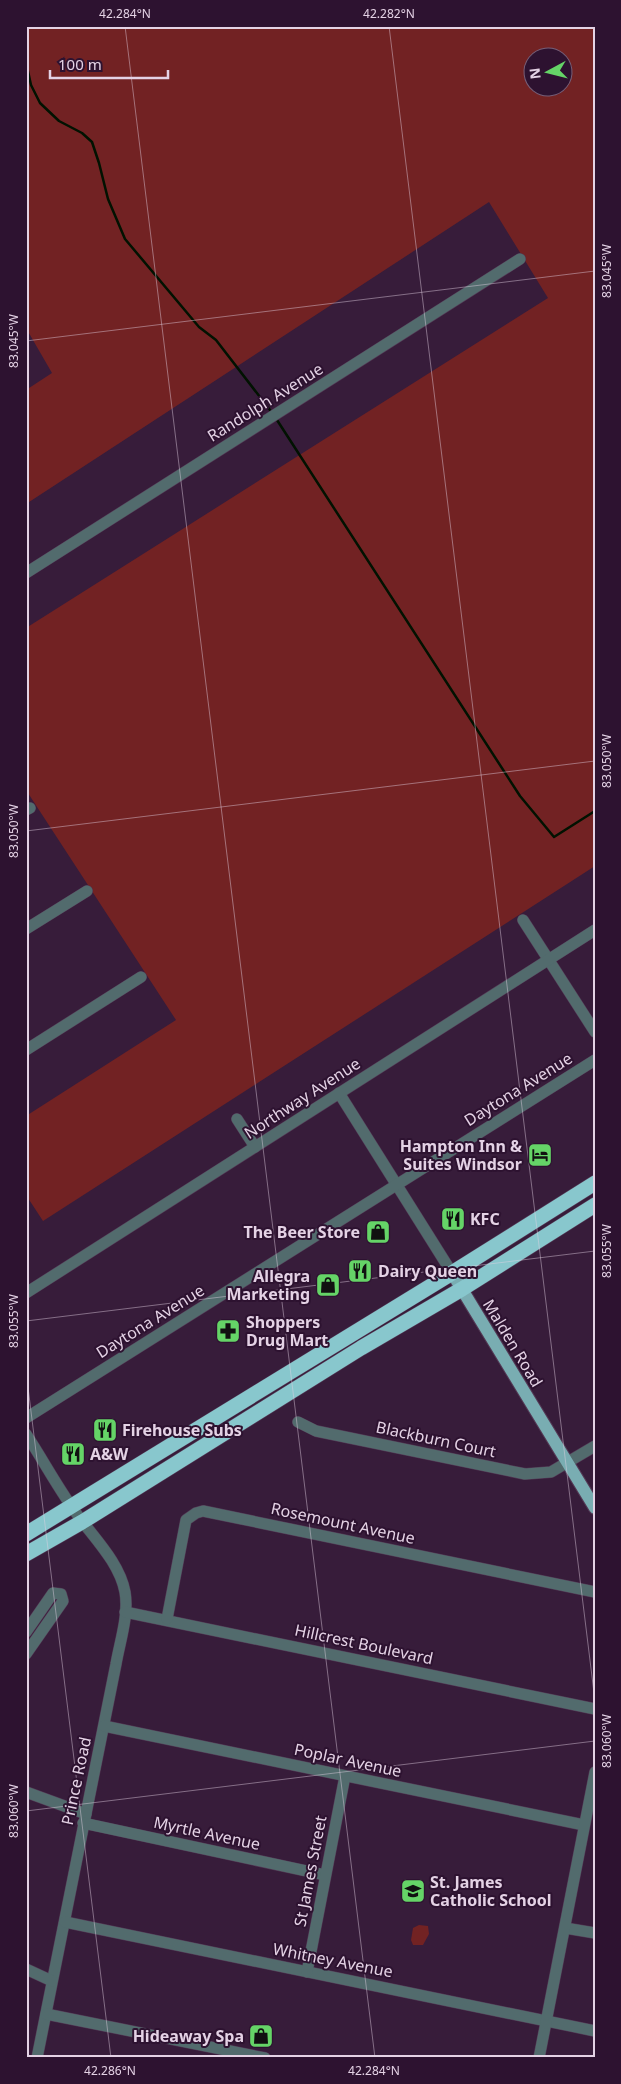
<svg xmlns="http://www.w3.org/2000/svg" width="621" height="2084" font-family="'Noto Sans',sans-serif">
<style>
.green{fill:#722223;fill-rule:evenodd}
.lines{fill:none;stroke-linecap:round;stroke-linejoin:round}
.stream{stroke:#011201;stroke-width:2.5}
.minor-casing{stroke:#533955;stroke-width:12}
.major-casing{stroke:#533955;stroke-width:14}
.highway-casing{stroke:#533955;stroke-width:16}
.minor{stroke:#526b6d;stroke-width:11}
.major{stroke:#79adb2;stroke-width:12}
.highway{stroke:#88c7cd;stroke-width:15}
.ticks{fill:none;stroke:#e4d2e5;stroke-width:1;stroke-opacity:0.45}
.labels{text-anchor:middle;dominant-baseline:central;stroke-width:4;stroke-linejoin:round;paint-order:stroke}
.street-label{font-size:16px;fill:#e4d2e5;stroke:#2d1230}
.poi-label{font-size:16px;font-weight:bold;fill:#e4d2e5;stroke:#2d1230;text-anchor:start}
.neatline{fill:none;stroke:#e4d2e5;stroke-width:2}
.ticks-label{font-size:12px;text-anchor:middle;fill:#e4d2e5}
</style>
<rect width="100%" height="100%" fill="#371c3a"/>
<g class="green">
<path d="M26 26H595V866L43 1221 26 1195V1116L176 1020 26 790V628L548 298 489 202 26 504V390L52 373 26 328ZM534 58H564V88H534Z"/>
<path d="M419 1925 428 1926 429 1934 423 1945H413L411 1940 413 1928Z"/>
</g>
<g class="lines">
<g class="stream">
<path d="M26 62 31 85 40 103 59 121 82 133 92 142 99 163 108 199 125 239 199 327 216 340 270 410"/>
<path d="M277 420 520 796 554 837 595 811"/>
</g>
<defs>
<g id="minor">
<path d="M26 573 520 259"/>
<path d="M26 810 30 808"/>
<path d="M523 920 595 1032"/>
<path d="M26 929 87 891"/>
<path d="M26 1050 141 977"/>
<path d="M339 1093 452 1273"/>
<path d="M237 1119 255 1147"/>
<path d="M26 1293 595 930"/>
<path d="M26 1418 595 1060"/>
<path d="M298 1422 316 1431 525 1474 551 1472 595 1446"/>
<path d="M26 1434C45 1463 61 1494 82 1521 98 1542 120 1565 125 1592 129 1615 120 1641 116 1664L37 2058"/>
<path d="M125 1612 595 1709"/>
<path d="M167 1619 186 1520 196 1513 203 1511 595 1592"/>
<path d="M26 1632 53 1593 61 1594 63 1601 26 1654"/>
<path d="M104 1726 584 1825"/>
<path d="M26 1792 86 1814"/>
<path d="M83 1823 325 1875"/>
<path d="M65 1922 595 2031"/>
<path d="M565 1928 595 1933"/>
<path d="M26 1969 52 1981"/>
<path d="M307 1972 345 1776"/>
<path d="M46 2014 265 2058"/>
<path d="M539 2058 595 1772"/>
</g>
<path id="major" d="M452 1273 595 1508"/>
<g id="highway">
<path d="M26 1534 452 1273 595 1183"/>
<path d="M26 1554 82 1522 361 1348 462 1289 595 1205"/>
</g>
</defs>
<use href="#minor" class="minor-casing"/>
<use href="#major" class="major-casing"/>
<use href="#highway" class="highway-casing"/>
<use href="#minor" class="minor"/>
<use href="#major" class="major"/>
<use href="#highway" class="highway"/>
</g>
<path class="ticks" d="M125 26 375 2058M389 26 595 1701M26 341 595 271M26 831 595 761M26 1321 595 1251M26 1371 111 2058M26 1811 595 1741"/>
<defs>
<symbol id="hotel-square" viewBox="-11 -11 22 22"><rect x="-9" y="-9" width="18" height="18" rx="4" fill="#65d467" stroke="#2d1230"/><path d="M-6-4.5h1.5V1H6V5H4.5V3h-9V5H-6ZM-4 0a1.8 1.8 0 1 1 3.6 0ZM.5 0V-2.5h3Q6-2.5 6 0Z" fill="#111"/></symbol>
<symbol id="restaurant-square" viewBox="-11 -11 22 22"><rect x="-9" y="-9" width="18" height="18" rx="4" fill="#65d467" stroke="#2d1230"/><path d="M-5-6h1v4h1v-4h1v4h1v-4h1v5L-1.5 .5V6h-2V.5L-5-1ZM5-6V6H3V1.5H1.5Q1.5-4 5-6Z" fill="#111"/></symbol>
<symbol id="shop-square" viewBox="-11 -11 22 22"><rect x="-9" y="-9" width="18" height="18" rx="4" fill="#65d467" stroke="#2d1230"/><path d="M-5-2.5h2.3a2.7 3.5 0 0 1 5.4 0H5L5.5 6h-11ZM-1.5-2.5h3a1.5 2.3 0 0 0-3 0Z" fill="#111"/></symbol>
<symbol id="pharmacy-square" viewBox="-11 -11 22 22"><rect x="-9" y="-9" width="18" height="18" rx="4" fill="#65d467" stroke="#2d1230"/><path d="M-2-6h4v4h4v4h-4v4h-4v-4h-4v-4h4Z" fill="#111"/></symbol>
<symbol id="school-square" viewBox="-11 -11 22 22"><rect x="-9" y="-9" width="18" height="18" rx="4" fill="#65d467" stroke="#2d1230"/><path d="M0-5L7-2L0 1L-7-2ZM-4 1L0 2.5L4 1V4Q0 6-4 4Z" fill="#111"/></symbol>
</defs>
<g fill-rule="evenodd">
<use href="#hotel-square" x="526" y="1141" width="28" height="28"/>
<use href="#restaurant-square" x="439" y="1205" width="28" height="28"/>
<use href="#shop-square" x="364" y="1218" width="28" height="28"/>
<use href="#restaurant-square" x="346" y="1257" width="28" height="28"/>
<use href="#shop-square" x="314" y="1271" width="28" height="28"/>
<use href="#pharmacy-square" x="214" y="1317" width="28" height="28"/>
<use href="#restaurant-square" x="91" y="1416" width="28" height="28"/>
<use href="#restaurant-square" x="59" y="1440" width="28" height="28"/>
<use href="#school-square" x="399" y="1877" width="28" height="28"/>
<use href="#shop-square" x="247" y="2022" width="28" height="28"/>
</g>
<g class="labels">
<g class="street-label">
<text transform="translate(265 402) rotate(-32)">Randolph Avenue</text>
<text transform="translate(518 1089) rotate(-32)">Daytona Avenue</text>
<text transform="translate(302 1098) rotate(-33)">Northway Avenue</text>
<text transform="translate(150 1321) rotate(-32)">Daytona Avenue</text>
<text transform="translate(513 1343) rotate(59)">Malden Road</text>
<text transform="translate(436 1439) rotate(12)">Blackburn Court</text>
<text transform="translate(343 1523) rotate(12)">Rosemount Avenue</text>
<text transform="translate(364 1644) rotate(12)">Hillcrest Boulevard</text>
<text transform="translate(348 1760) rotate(12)">Poplar Avenue</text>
<text transform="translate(76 1781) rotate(-78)">Prince Road</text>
<text transform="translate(207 1833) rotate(12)">Myrtle Avenue</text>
<text transform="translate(310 1871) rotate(-79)">St James Street</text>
<text transform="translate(333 1960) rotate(11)">Whitney Avenue</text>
</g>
<g class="poi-label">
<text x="522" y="1146" text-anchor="end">Hampton Inn &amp;<tspan x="522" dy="18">Suites Windsor</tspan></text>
<text x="470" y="1219">KFC</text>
<text x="360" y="1232" text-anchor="end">The Beer Store</text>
<text x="378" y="1271">Dairy Queen</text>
<text x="310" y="1276" text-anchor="end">Allegra<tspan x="310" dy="18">Marketing</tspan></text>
<text x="246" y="1322">Shoppers<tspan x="246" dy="18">Drug Mart</tspan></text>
<text x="122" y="1430">Firehouse Subs</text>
<text x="90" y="1454">A&amp;W</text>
<text x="430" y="1882">St. James<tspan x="430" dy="18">Catholic School</tspan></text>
<text x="244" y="2036" text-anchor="end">Hideaway Spa</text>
</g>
</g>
<rect width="621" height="2084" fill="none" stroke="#2d1230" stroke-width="55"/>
<g transform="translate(548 72) rotate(263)"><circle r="24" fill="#2d1230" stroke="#765f78"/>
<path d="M0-4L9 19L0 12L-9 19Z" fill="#65d467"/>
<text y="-8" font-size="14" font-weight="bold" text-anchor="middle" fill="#e4d2e5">N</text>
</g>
<path d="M50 70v8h118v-8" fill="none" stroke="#e4d2e5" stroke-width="2.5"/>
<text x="58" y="70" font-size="15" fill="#e4d2e5" stroke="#2d1230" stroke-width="4" paint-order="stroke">100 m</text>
<rect x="28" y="28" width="566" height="2028" class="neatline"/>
<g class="ticks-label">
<text x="125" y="18">42.284°N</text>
<text x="389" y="18">42.282°N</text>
<text transform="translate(607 271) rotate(-90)" y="4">83.045°W</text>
<text transform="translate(14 341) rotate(-90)" y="4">83.045°W</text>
<text transform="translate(607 761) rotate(-90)" y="4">83.050°W</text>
<text transform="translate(14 831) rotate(-90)" y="4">83.050°W</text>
<text transform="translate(607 1251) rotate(-90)" y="4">83.055°W</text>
<text transform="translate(14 1321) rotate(-90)" y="4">83.055°W</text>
<text transform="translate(607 1741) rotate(-90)" y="4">83.060°W</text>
<text transform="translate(14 1811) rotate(-90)" y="4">83.060°W</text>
<text x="110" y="2075">42.286°N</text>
<text x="374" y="2075">42.284°N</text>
</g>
</svg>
